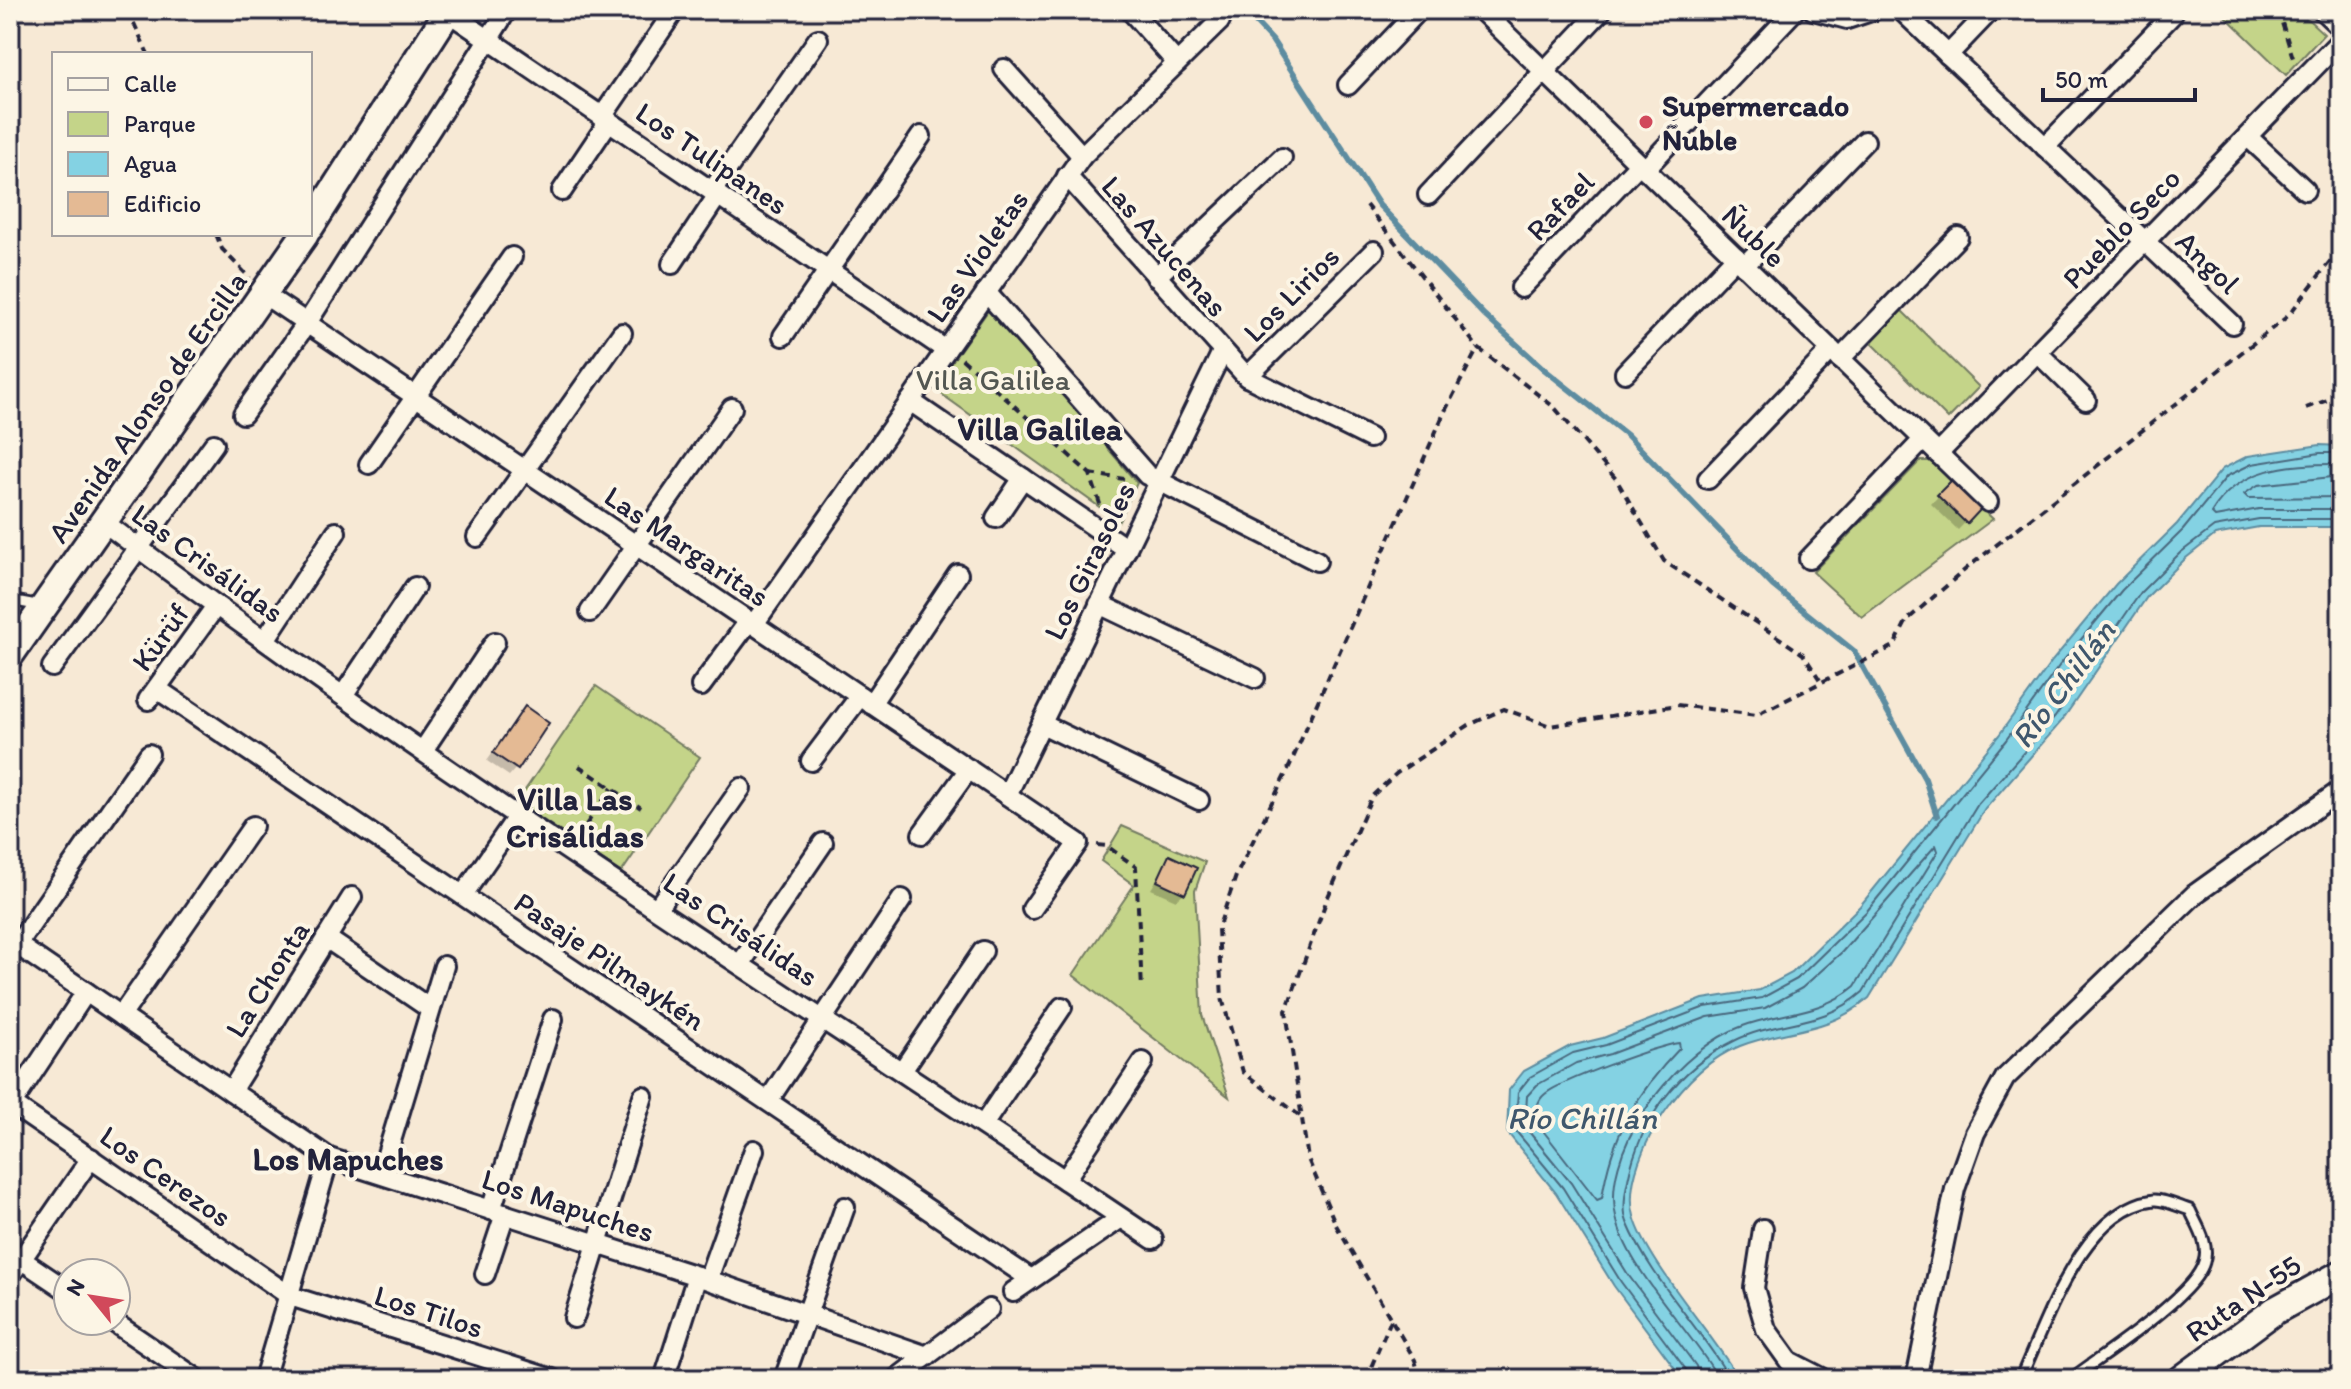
<svg xmlns="http://www.w3.org/2000/svg" width="2351" height="1389" font-family="Itim,sans-serif">
<style>
.green{fill:#c4d489;stroke:#737b62;stroke-width:2}
.water{fill:#84d2e3;stroke:#5d8ca0;stroke-width:2}
.shadow{fill:#0003}
.lines{fill:none;stroke-linecap:round;stroke-linejoin:round}
.shore{stroke:#49687e;stroke-width:2}
.stream{stroke:#5d8ca0;stroke-width:6}
.building{fill:#e4ba94;stroke:#22223b;stroke-width:2}
.service-casing{stroke:#22223b;stroke-width:15}
.minor-casing{stroke:#22223b;stroke-width:24}
.secondary-casing{stroke:#22223b;stroke-width:32}
.path{stroke:#22223b;stroke-width:4;stroke-dasharray:8 6;stroke-linecap:butt}
.service{stroke:#fcf5e5;stroke-width:9}
.minor{stroke:#fcf5e5;stroke-width:18}
.secondary{stroke:#fcf5e5;stroke-width:26}
.poi-dot{fill:#d1495b;stroke:#fcf5e5;stroke-width:3}
.labels{text-anchor:middle;dominant-baseline:central;stroke-width:8;stroke-linejoin:round;paint-order:stroke}
.poi-label{font-size:30px;font-weight:bold;fill:#22223b;stroke:#fcf5e5;text-anchor:start}
.street-label{font-size:30px;fill:#22223b;stroke:#fcf5e5}
.park-label{font-size:30px;fill:#535752;stroke:#fcf5e5}
.neighbourhood-label{font-size:32px;font-weight:bold;fill:#22223b;stroke:#fcf5e5}
.water-label{font-size:32px;font-style:italic;fill:#3f576d;stroke:#fcf5e5}
</style>
<rect width="100%" height="100%" fill="#f7e9d5"/>
<filter id="ink" filterUnits="userSpaceOnUse"><feTurbulence type="fractalNoise" baseFrequency=".0125" numOctaves="2"/><feDisplacementMap in="SourceGraphic" scale="16" xChannelSelector="R" yChannelSelector="G"/><feConvolveMatrix kernelMatrix="1 2 1 2 8 2 1 2 1" color-interpolation-filters="sRGB"/></filter>
<g filter="url(#ink)">
<g class="green">
<path d="M2231 10H2298L2324 34 2286 75 2225 16Z"/>
<path d="M990 308 1137 483 1119 521 933 388Z"/>
<path d="M1899 308 1979 387 1948 419 1868 339Z"/>
<path d="M1920 461H1931L1993 519 1862 617 1813 572Z"/>
<path d="M596 686 700 757 621 873 517 802Z"/>
<path d="M1122 826 1205 862 1195 891 1202 1015 1229 1097 1073 975 1134 885 1101 861Z"/>
</g>
<path class="water" d="M2320 445 2341 446V527H2259L2215 535 2186 558 2147 597 2061 722 1985 809 1869 998C1828 1034 1787 1028 1740 1046 1707 1059 1683 1085 1664 1113 1646 1139 1625 1184 1634 1216 1646 1261 1713 1334 1739 1379H1683L1614 1286 1556 1193 1507 1132 1509 1090 1524 1071 1570 1046 1603 1038 1703 999 1760 990 1792 973 1860 906 1999 735 2052 661 2116 584 2177 524 2222 469 2248 456Z"/>
<g class="shadow">
<path d="M1951 483 1978 509 1958 530 1931 504Z"/>
<path d="M525 708 516 768 509 776 487 761Z"/>
<path d="M1170 858 1184 893 1176 900 1151 889Z"/>
</g>
<g class="lines">
<g class="shore">
<path d="M2341 464C2291 463 2238 467 2211 513L2215 517 2259 509H2341"/>
<path d="M2341 476 2258 485 2244 494 2248 498 2341 497"/>
<path d="M1679 1043 1680 1048C1637 1092 1611 1136 1602 1198L1597 1200 1537 1123C1536 1112 1536 1101 1545 1094 1562 1080 1657 1046 1679 1043Z"/>
<path d="M1689 1379 1687 1371 1621 1282 1563 1188 1515 1130 1518 1092 1530 1077 1573 1053 1606 1045 1705 1007 1762 998 1797 979 1867 911 2006 740 2059 666 2122 590 2183 530 2227 476 2252 464 2320 453H2341"/>
<path d="M1699 1379 1696 1366 1629 1276 1571 1183 1525 1127 1527 1096 1537 1085 1576 1063 1610 1054 1708 1017 1765 1008 1802 988 1842 952 1936 845 1938 851 1855 986C1819 1017 1773 1011 1731 1031 1672 1059 1598 1152 1617 1221 1630 1272 1691 1331 1719 1379"/>
<path d="M1730 1379C1699 1325 1651 1280 1627 1222 1622 1209 1625 1193 1628 1180 1640 1119 1679 1068 1734 1041 1778 1019 1822 1028 1863 992L1978 804 2055 717 2141 592 2180 553 2214 527 2259 519H2341"/>
</g>
<path class="stream" d="M1244 10 1272 40 1379 205 1484 315 1545 370 1627 435 1773 586 1854 651 1925 779 1937 816"/>
</g>
<g class="building">
<path d="M1951 481 1981 509 1967 524 1937 495Z"/>
<path d="M525 706 549 723 518 770 493 753Z"/>
<path d="M1169 855 1197 868 1185 894 1157 881Z"/>
</g>
<g class="lines">
<defs>
<g id="service">
<path d="M10 600 42 606"/>
<path d="M2020 1379C2047 1321 2082 1209 2154 1200 2164 1199 2180 1207 2190 1210 2197 1226 2210 1244 2204 1262 2195 1296 2101 1356 2071 1379"/>
</g>
<g id="minor">
<path d="M1130 10 1177 63"/>
<path d="M1481 10 1988 502"/>
<path d="M1813 10 1847 19 1874 10"/>
<path d="M1901 10 2232 324"/>
<path d="M2322 10 2341 28"/>
<path d="M448 12 946 350"/>
<path d="M1948 55 1991 10"/>
<path d="M1004 69 1082 156"/>
<path d="M1348 85 1419 10"/>
<path d="M602 117 675 10"/>
<path d="M2248 137 2305 190"/>
<path d="M2045 147 2172 15"/>
<path d="M1645 169 1795 10"/>
<path d="M1067 176 1247 377 1370 438"/>
<path d="M562 191 609 121"/>
<path d="M712 191 818 39"/>
<path d="M1428 195 1602 10"/>
<path d="M672 264 718 195"/>
<path d="M1744 266 1865 141"/>
<path d="M1156 277 1282 158"/>
<path d="M1521 288 1639 164"/>
<path d="M986 292 1147 475 1317 561"/>
<path d="M265 295 1078 843 1032 909"/>
<path d="M783 336 921 136"/>
<path d="M2038 353 2086 400"/>
<path d="M1840 359 1958 237"/>
<path d="M1625 373 1736 257"/>
<path d="M1247 377 1374 251"/>
<path d="M910 401 1127 549"/>
<path d="M243 414 307 323 507 10"/>
<path d="M1938 454 2341 40"/>
<path d="M369 464 512 257"/>
<path d="M1708 479 1831 350"/>
<path d="M996 518 1023 478"/>
<path d="M105 523C442 778 803 1003 1153 1239"/>
<path d="M477 537 622 333"/>
<path d="M1809 559 1923 440"/>
<path d="M1099 604 1255 678"/>
<path d="M590 612 732 408"/>
<path d="M754 624 1082 156 1220 21"/>
<path d="M265 640 336 532"/>
<path d="M52 667 214 444"/>
<path d="M701 686 749 621"/>
<path d="M157 689 1031 1279"/>
<path d="M344 694 415 587"/>
<path d="M148 700 216 606"/>
<path d="M871 704 958 574"/>
<path d="M1042 724 1199 800"/>
<path d="M424 749 495 642"/>
<path d="M811 761 860 696"/>
<path d="M1007 795 1222 352"/>
<path d="M922 834 969 769"/>
<path d="M463 895 519 814"/>
<path d="M658 907 741 788"/>
<path d="M326 938 429 1008"/>
<path d="M10 940 329 1158 697 1276 927 1356"/>
<path d="M17 945 149 754"/>
<path d="M741 963 823 843"/>
<path d="M121 1016 253 826"/>
<path d="M902 1071 983 951"/>
<path d="M231 1091 352 897"/>
<path d="M768 1101 902 899"/>
<path d="M10 1103 290 1296 552 1379"/>
<path d="M12 1104 86 992"/>
<path d="M983 1125 1062 1007"/>
<path d="M381 1174 444 966"/>
<path d="M1065 1180 1143 1062"/>
<path d="M491 1210 553 1019"/>
<path d="M1763 1229 1754 1288 1766 1329 1789 1361 1824 1379"/>
<path d="M10 1252 68 1291"/>
<path d="M485 1274 505 1214"/>
<path d="M10 1276 91 1158"/>
<path d="M708 1279 754 1150"/>
<path d="M1013 1292 1121 1218"/>
<path d="M574 1318 643 1096"/>
<path d="M112 1321 197 1379"/>
<path d="M264 1379 329 1158"/>
<path d="M664 1379 697 1276"/>
<path d="M784 1379 845 1207"/>
<path d="M896 1379 989 1309"/>
<path d="M1916 1379 1955 1189 1975 1133 2005 1078 2195 894 2341 790"/>
</g>
<g id="secondary">
<path d="M310 227 449 10"/>
<path d="M10 655 305 234"/>
<path d="M2182 1379 2274 1311 2341 1274"/>
</g>
</defs>
<use href="#service" class="service-casing"/>
<use href="#minor" class="minor-casing"/>
<use href="#secondary" class="secondary-casing"/>
<g class="path">
<path d="M128 10 148 54"/>
<path d="M2278 10 2294 61"/>
<path d="M1366 205 1478 348 1554 407 1616 479 1664 561 1803 654 1820 680"/>
<path d="M216 234 222 249 250 278"/>
<path d="M962 359 1090 474 1101 507"/>
<path d="M2306 408 2341 395"/>
<path d="M1090 474 1124 479"/>
<path d="M579 766 641 808"/>
<path d="M578 836 612 788"/>
<path d="M1097 845 1107 846 1136 867 1142 989"/>
<path d="M1300 1116 1243 1072 1222 998 1218 929 1236 876 1290 765 1444 413 1478 348"/>
<path d="M1366 1379 1391 1320"/>
<path d="M1420 1379 1415 1360 1336 1225 1308 1159 1286 1011 1327 899 1372 796 1397 773 1469 725 1504 709 1550 726 1677 705 1756 715 1894 646 1907 620 1967 568 2288 316 2341 247"/>
</g>
<use href="#service" class="service"/>
<use href="#minor" class="minor"/>
<use href="#secondary" class="secondary"/>
</g>
</g>
<circle class="poi-dot" cx="1646" cy="122" r="8"/>
<g class="labels">
<g class="poi-label">
<text x="1662" y="105">Supermercado<tspan x="1662" dy="34">Ñuble</tspan></text>
</g>
<g class="street-label">
<text transform="translate(712 158) rotate(34)">Los Tulipanes</text>
<text transform="translate(1560 206) rotate(-46)">Rafael</text>
<text transform="translate(2121 228) rotate(-46)">Pueblo Seco</text>
<text transform="translate(1754 236) rotate(44)">Ñuble</text>
<text transform="translate(1165 246) rotate(49)">Las Azucenas</text>
<text transform="translate(977 256) rotate(-55)">Las Violetas</text>
<text transform="translate(2208 262) rotate(44)">Angol</text>
<text transform="translate(1291 294) rotate(-45)">Los Lirios</text>
<text transform="translate(147 407) rotate(-55)">Avenida Alonso de Ercilla</text>
<text transform="translate(687 546) rotate(34)">Las Margaritas</text>
<text transform="translate(1089 561) rotate(-64)">Los Girasoles</text>
<text transform="translate(208 563) rotate(36)">Las Crisálidas</text>
<text transform="translate(160 637) rotate(-54)">Kürüf</text>
<text transform="translate(741 929) rotate(34)">Las Crisálidas</text>
<text transform="translate(610 961) rotate(34)">Pasaje Pilmaykén</text>
<text transform="translate(267 979) rotate(-58)">La Chonta</text>
<text transform="translate(166 1176) rotate(35)">Los Cerezos</text>
<text transform="translate(568 1205) rotate(18)">Los Mapuches</text>
<text transform="translate(2243 1298) rotate(-34)">Ruta N-55</text>
<text transform="translate(429 1311) rotate(18)">Los Tilos</text>
</g>
<g class="park-label">
<text x="993" y="379">Villa Galilea</text>
</g>
<g class="neighbourhood-label">
<text x="1040" y="429">Villa Galilea</text>
<text x="575" y="799">Villa Las<tspan x="575" dy="37">Crisálidas</tspan></text>
<text x="348" y="1159">Los Mapuches</text>
</g>
<g class="water-label">
<text transform="translate(2063 684) rotate(-53)">Río Chillán</text>
<text x="1582" y="1118">Río Chillán</text>
</g>
</g>
<rect width="2351" height="1389" fill="none" stroke="#fcf5e5" stroke-width="40"/>
<rect x="20" y="20" width="2311" height="1349" fill="none" stroke="#22223b" stroke-width="3" filter="url(#ink)"/>
<rect x="52" y="52" width="260" height="184" fill="#fcf5e5" stroke="#a5a1a1" stroke-width="2"/>
<rect x="68" y="78" width="40" height="12" fill="#fcf5e5" stroke="#a5a1a1" stroke-width="2"/>
<text x="124" y="92" font-size="24" fill="#22223b">Calle</text>
<rect x="68" y="112" width="40" height="24" fill="#c4d489" stroke="#a5a1a1" stroke-width="2"/>
<text x="124" y="132" font-size="24" fill="#22223b">Parque</text>
<rect x="68" y="152" width="40" height="24" fill="#84d2e3" stroke="#a5a1a1" stroke-width="2"/>
<text x="124" y="172" font-size="24" fill="#22223b">Agua</text>
<rect x="68" y="192" width="40" height="24" fill="#e4ba94" stroke="#a5a1a1" stroke-width="2"/>
<text x="124" y="212" font-size="24" fill="#22223b">Edificio</text>
<g transform="translate(92 1297) rotate(300)"><circle r="38" fill="#fcf5e5" stroke="#a5a1a1" stroke-width="2"/>
<path d="M0-6L14 30L0 20L-14 30Z" fill="#d1495b"/>
<text y="-12" font-size="22" font-weight="bold" text-anchor="middle" fill="#22223b">N</text>
</g>
<path d="M2043 88v12h152v-12" fill="none" stroke="#22223b" stroke-width="4"/>
<text x="2055" y="88" font-size="24" fill="#22223b" stroke="#fcf5e5" stroke-width="6" paint-order="stroke">50 m</text>
</svg>
